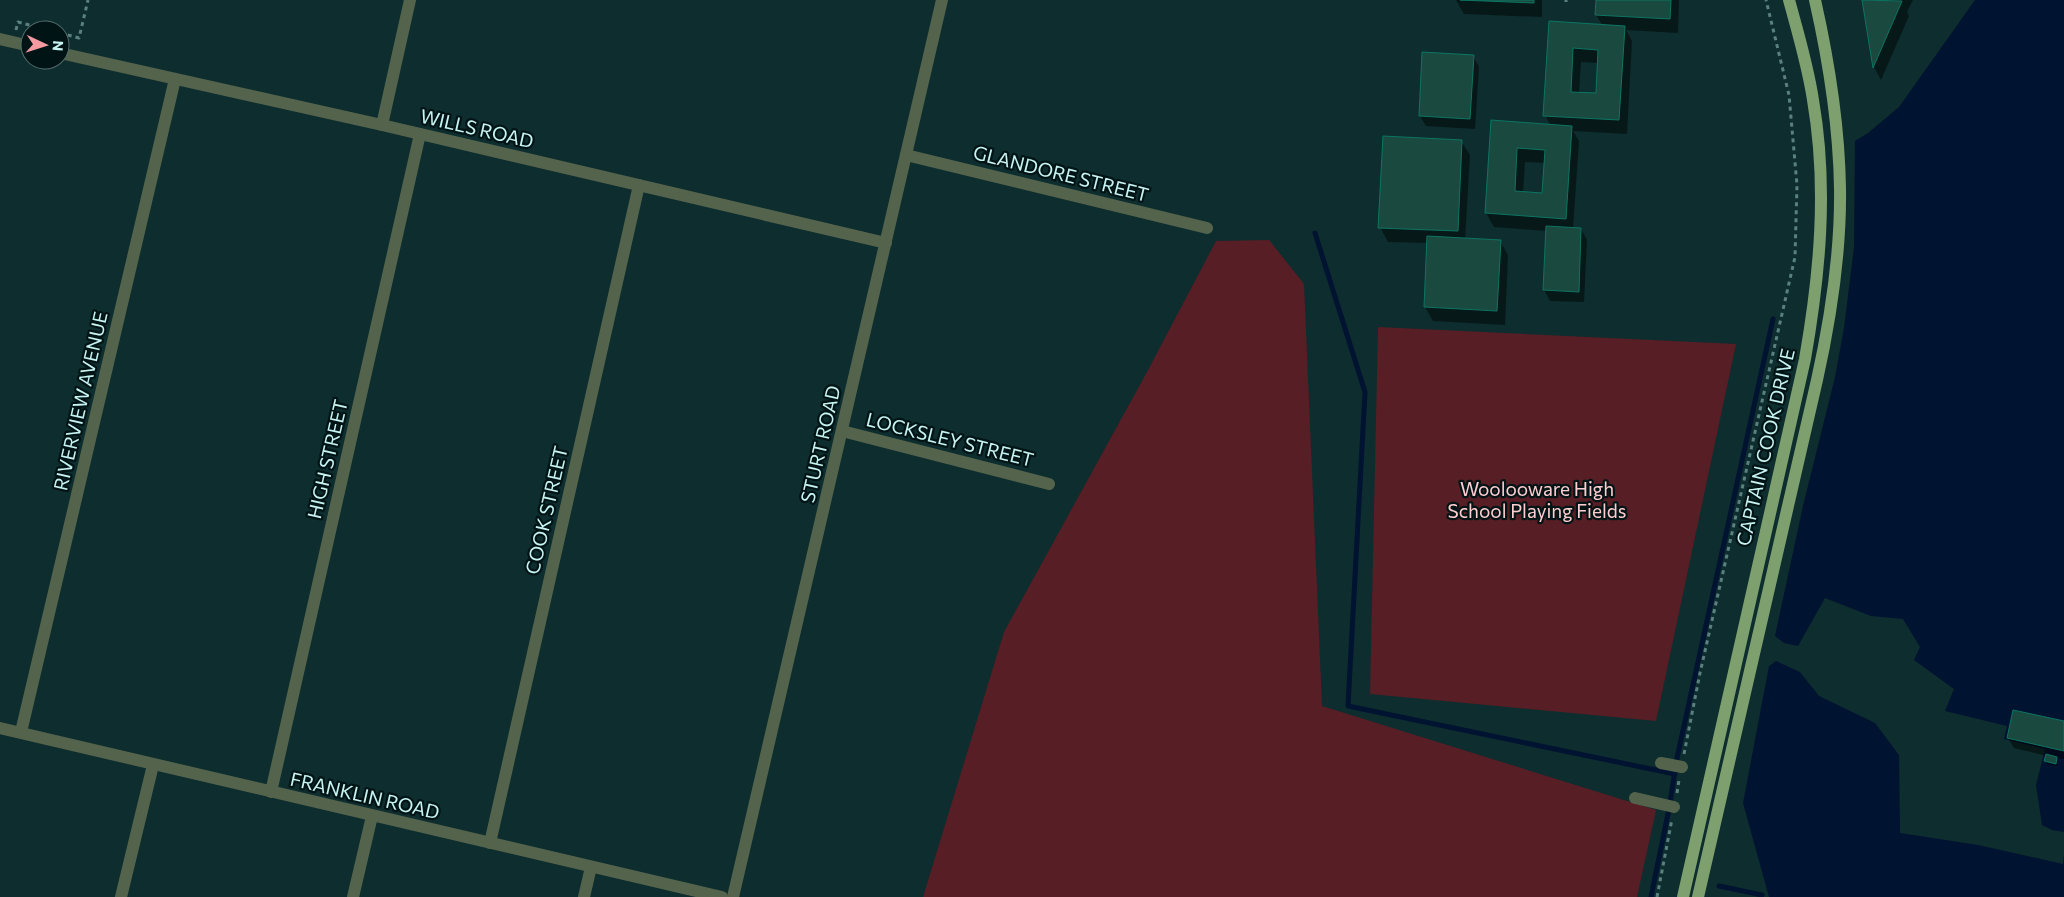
<svg xmlns="http://www.w3.org/2000/svg" width="2064" height="897" font-family="Commissioner,sans-serif">
<style>
.green{fill:#571e25}
.water{fill:#001331}
.shadow{fill:#0007;fill-rule:evenodd}
.lines{fill:none;stroke-linecap:round;stroke-linejoin:round}
.stream{stroke:#001331;stroke-width:5}
.building{fill:#1a4a3f;stroke:#0c7562;fill-rule:evenodd}
.path{stroke:#5b8080;stroke-width:3;stroke-dasharray:4 4;stroke-linecap:butt}
.minor{stroke:#54644c;stroke-width:12}
.major{stroke:#7e9f6e;stroke-width:12}
.labels{text-anchor:middle;dominant-baseline:central;stroke-width:4.5;stroke-linejoin:round;paint-order:stroke}
.street-label{font-size:19px;fill:#c7f4f3;stroke:#011415}
.park-label{font-size:19px;fill:#ffcdcf;stroke:#011415}
</style>
<rect width="100%" height="100%" fill="#0e2d2e"/>
<g class="green">
<path d="M1269 240 1304 284 1322 706 1656 810 1637 897H923L1004 632 1147 372 1216 241Z"/>
<path d="M1378 327 1736 344 1656 721 1370 694Z"/>
</g>
<g class="water">
<path d="M1975 0H2064V832L2052 830 2042 825 2036 785 2045 749 2004 739 2007 726 1945 711 1954 689 1914 660 1920 647 1903 619 1871 616 1825 598 1798 646 1784 643 1775 636 1803 506 1835 377 1844 328 1854 247 1855 141 1868 133 1899 107Z"/>
<path d="M1776 661 1800 672 1819 696 1875 723 1899 755 1900 833 1978 845 2063 864 2064 854V897H1769L1743 803 1769 666Z"/>
</g>
<g class="shadow">
<path d="M1456 0H1542V17L1464 14Z"/>
<path d="M1597 0H1679L1678 33 1626 30 1632 41 1627 134 1573 131 1579 141 1573 229H1581L1587 240 1584 302 1550 301 1544 290 1547 231 1494 227 1486 213 1492 122 1551 126 1545 115 1550 23 1603 26 1596 15ZM1581 62 1599 63 1597 94 1579 93ZM1525 162 1545 163 1543 194 1523 193Z"/>
<path d="M1863 0H1913L1907 12 1909 16 1881 80 1874 67Z"/>
<path d="M1473 56 1479 67 1475 129 1426 126 1420 116Z"/>
<path d="M1461 141 1470 155 1465 240 1500 241 1508 255 1505 325 1433 321 1425 307 1428 243 1388 242 1380 227Z"/>
<path d="M2064 722V759L2056 758 2058 761 2057 766 2047 764 2046 761 2047 756 2014 748 2008 738Z"/>
</g>
<g class="lines">
<g class="stream">
<path d="M1315 233 1365 392 1348 706 1675 774"/>
<path d="M1719 886 1762 895"/>
<path d="M1651 897 1669 809 1677 758 1773 319"/>
</g>
</g>
<g class="building">
<path d="M1460 0H1534V3Z"/>
<path d="M1596 0H1671L1670 19 1595 15Z"/>
<path d="M1862 0 1902 1 1873 68Z"/>
<path d="M1549 21 1625 26 1619 120 1543 116ZM1573 48 1598 50 1596 93 1571 92Z"/>
<path d="M1422 52 1474 55 1470 119 1419 116Z"/>
<path d="M1491 120 1572 126 1566 219 1485 213ZM1517 148 1545 150 1542 193 1515 191Z"/>
<path d="M1383 136 1462 140 1458 231 1378 228Z"/>
<path d="M1546 226 1581 228 1579 292 1543 290Z"/>
<path d="M1427 236 1501 240 1497 311 1424 307Z"/>
<path d="M2013 710 2064 721V751L2007 738Z"/>
<path d="M2046 754 2057 757 2056 764 2044 761Z"/>
</g>
<g class="lines">
<g class="path">
<path d="M1566 2V0"/>
<path d="M16 30 18 22 48 30"/>
<path d="M60 33 79 38 88 0"/>
<path d="M1684 754 1700 673 1795 257 1797 185 1789 95 1766 0"/>
<path d="M1677 793 1679 780"/>
<path d="M1657 897 1672 819"/>
</g>
<g class="minor">
<path d="M0 39 30 46"/>
<path d="M60 53 382 125 886 243"/>
<path d="M382 125 410 0"/>
<path d="M906 155 1207 228"/>
<path d="M842 431 1049 484"/>
<path d="M0 728 722 897"/>
<path d="M21 732 175 79"/>
<path d="M1661 763 1682 767"/>
<path d="M271 792 420 134"/>
<path d="M1635 798 1674 807"/>
<path d="M490 843 639 185"/>
<path d="M121 897 153 765"/>
<path d="M353 897 372 816"/>
<path d="M584 897 591 867"/>
<path d="M733 897 942 0"/>
</g>
<g class="major">
<path d="M1683 897 1805 359C1820 273 1828 187 1813 100 1808 66 1798 33 1789 0"/>
<path d="M1698 897 1817 380C1831 317 1841 253 1840 188 1839 125 1829 62 1815 0"/>
</g>
</g>
<g class="labels">
<g class="street-label">
<text transform="translate(477 128) rotate(13)">WILLS ROAD</text>
<text transform="translate(1061 173) rotate(14)">GLANDORE STREET</text>
<text transform="translate(80 401) rotate(-77)">RIVERVIEW AVENUE</text>
<text transform="translate(950 439) rotate(14)">LOCKSLEY STREET</text>
<text transform="translate(820 444) rotate(-77)">STURT ROAD</text>
<text transform="translate(1765 447) rotate(-77)">CAPTAIN COOK DRIVE</text>
<text transform="translate(327 459) rotate(-77)">HIGH STREET</text>
<text transform="translate(546 510) rotate(-77)">COOK STREET</text>
<text transform="translate(365 795) rotate(13)">FRANKLIN ROAD</text>
</g>
<g class="park-label">
<text x="1537" y="488">Woolooware High<tspan x="1537" dy="22">School Playing Fields</tspan></text>
</g>
</g>
<g transform="translate(45 45) rotate(94)"><circle r="24" fill="#011415" stroke="#506e6e"/>
<path d="M0-4L9 19L0 12L-9 19Z" fill="#f49aa0"/>
<text y="-8" font-size="14" font-weight="bold" text-anchor="middle" fill="#c7f4f3">N</text>
</g>
</svg>
